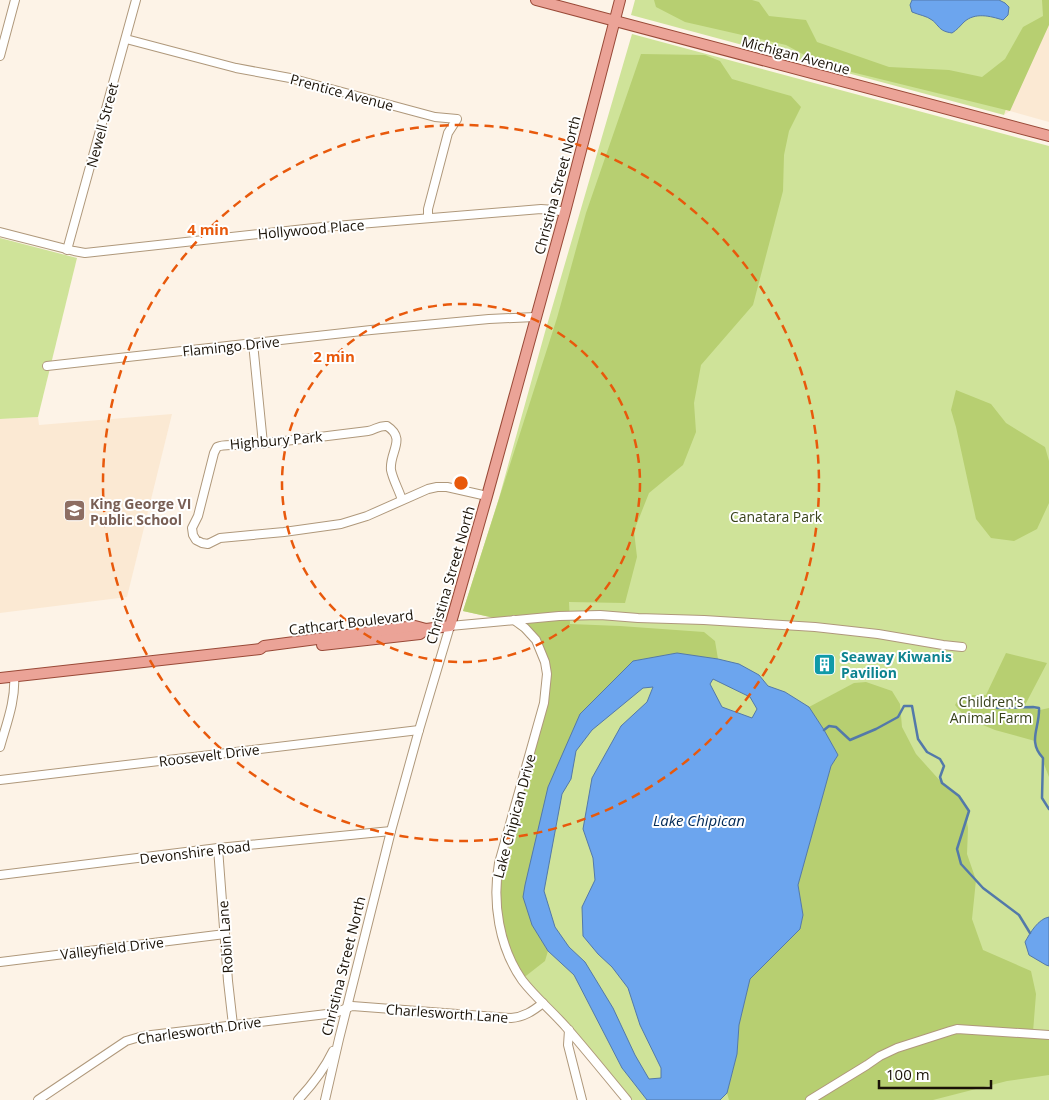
<svg xmlns="http://www.w3.org/2000/svg" width="1049" height="1100" font-family="'Open Sans',sans-serif">
<style>
.built{fill:#fbe9d3}
.green{fill:#cfe399}
.forest{fill:#b7cf71}
.water{fill:#6ca5ee;stroke:#5379a9;fill-rule:evenodd}
.lines{fill:none;stroke-linecap:round;stroke-linejoin:round}
.stream{stroke:#5379a9;stroke-width:2.5}
.minor-casing{stroke:#af987b;stroke-width:10}
.major-casing{stroke:#994937;stroke-width:12}
.minor{stroke:#fff;stroke-width:8}
.major{stroke:#eba397;stroke-width:10}
.ring{fill:none;stroke:#e8590c;stroke-width:2.5;stroke-dasharray:9 6}
.labels{text-anchor:middle;dominant-baseline:central;stroke-width:4;stroke-linejoin:round;paint-order:stroke}
.street-label{font-size:14px;fill:#1a1207;stroke:#fff}
.education-label{font-size:14px;font-weight:bold;fill:#785e54;stroke:#fff;text-anchor:start}
.park-label{font-size:14px;fill:#38421a;stroke:#fff}
.culture-label{font-size:14px;font-weight:bold;fill:#0d838f;stroke:#fff;text-anchor:start}
.water-label{font-size:15px;font-style:italic;fill:#022a57;stroke:#fff}
.centre{fill:#e8590c;stroke:#fff;stroke-width:2.5}
.ring-label{font-size:15px;text-anchor:middle;font-weight:bold;fill:#e8590c;stroke:#fff;stroke-width:4;stroke-linejoin:round;paint-order:stroke}
</style>
<rect width="100%" height="100%" fill="#fdf3e7"/>
<g class="built">
<path d="M1049 18V122L1010 111 1004 115 1012 92Z"/>
<path d="M172 414 127 597 0 613V419L38 417 39 425Z"/>
</g>
<g class="green">
<path d="M635 0H1049V18L1012 92 1004 115 631 15Z"/>
<path d="M632 34 1049 146V1100H626L522 979 542 703 546 674 533 640 508 621 463 611 499 498 545 332Z"/>
<path d="M0 238 77 258 38 417 0 419Z"/>
</g>
<g class="forest">
<path d="M654 0H752L759 2 769 16 806 20 817 42 889 67 949 70 982 77 1005 59 1023 27 1043 16 1042 0H1049V25L1010 111 823 65 786 45 685 22 656 7Z"/>
<path d="M641 54 705 55 720 61 732 79 791 96 801 107 789 131 784 155 783 191 753 305 701 365 694 403 696 432 683 465 649 493 634 531 637 557 625 603 569 602 570 624 620 626 704 632 715 641 718 659 677 653 633 661 548 787 532 925 548 951 545 961 522 979 504 941 498 896 542 703 546 674 533 640 508 621 463 611 557 318 586 213Z"/>
<path d="M956 390 991 404 1006 423 1045 447 1049 461V503L1037 529 1014 541 991 538 976 519 956 427 951 410Z"/>
<path d="M1006 653 1047 663 1024 707 1040 710 1049 708V777L1035 741 995 730 966 718 955 705 961 695H986Z"/>
<path d="M866 682 892 691 900 704 902 727 916 754 942 783 959 796 969 811 967 822 968 828 967 854 976 880 972 919 983 950 1031 971 1036 994 1033 1032 1049 1033V1075L1007 1081 933 1100H729L727 1093 737 1054 739 1025 750 979 800 929 803 915 798 885 831 766 838 755 824 730 809 707 854 683Z"/>
</g>
<g class="water">
<path d="M912 0H999L1005 3 1009 7 1008 15 1003 20C990 16 975 12 964 22 960 26 957 30 952 33 946 32 942 31 938 26 934 22 936 23 932 20 927 16 919 15 912 12L910 5Z"/>
<path d="M677 653 718 659 739 664 759 675 768 686 785 692 809 707 824 730 838 755 831 766 798 885 803 915 800 929 750 979 739 1025 737 1054 727 1093 720 1100H647L622 1068 574 975 548 951 532 925 523 897 525 885 548 787 580 714 633 661ZM713 679 750 697 757 709 752 718 722 707 710 684ZM653 687 647 702 621 726 592 778 583 829 593 858 595 880 582 907 583 936 598 954 612 967 628 988 640 1025 661 1068V1078L649 1079 635 1055 613 1008 585 962 569 947 555 927 544 891 562 794 571 779 576 751 592 730 643 688Z"/>
<path d="M1049 917V966L1046 965 1029 955 1025 942C1030 933 1038 919 1049 917Z"/>
</g>
<g class="lines">
<g class="stream">
<path d="M997 708 1033 707 1039 708C1040 728 1027 741 1043 758L1042 798 1049 809"/>
<path d="M824 730 829 726 836 727 850 740 876 729 898 717 904 706H912L918 739 927 752 940 759 944 766 940 777 942 783 959 796 969 811 957 849 961 864 983 888 1019 915 1030 933"/>
</g>
<defs>
<g id="minor">
<path d="M126 39 236 68 290 78 435 117 457 119 448 133 428 209V218"/>
<path d="M0 56 15 0"/>
<path d="M0 232 74 251 85 253 323 227 541 209 555 210 565 212"/>
<path d="M67 250 136 0"/>
<path d="M253 343 263 444"/>
<path d="M47 366 371 330 489 319 535 317"/>
<path d="M402 500C399 490 393 480 391 470 389 452 407 439 387 426 379 425 375 430 368 431 328 436 288 441 247 445 237 446 225 443 217 447L214 453 198 516 192 528 193 535 196 540 202 543 208 544 220 538 284 532 341 524 367 516 428 489 437 487H447L487 496"/>
<path d="M514 620 525 628 536 640 545 662 547 674 544 703 499 863C492 902 499 947 522 980 535 997 552 1011 566 1027 587 1051 607 1076 627 1100"/>
<path d="M0 747C6 725 16 700 14 676"/>
<path d="M0 780 419 730"/>
<path d="M218 848 228 981 233 1025"/>
<path d="M0 875 218 848 391 831"/>
<path d="M0 962 225 934"/>
<path d="M569 1030 568 1045 582 1100"/>
<path d="M38 1100 126 1041 143 1036 335 1013 352 1006 511 1018C524 1017 533 1011 543 1003"/>
<path d="M298 1100C312 1085 324 1070 333 1051"/>
<path d="M325 1100 339 1039 391 831 419 730 450 626 559 616 600 615 638 618 704 620 815 627 878 634 943 645 962 647"/>
<path d="M810 1100 867 1065 880 1056 897 1048 950 1031 957 1029 1049 1035"/>
</g>
<g id="major">
<path d="M536 0 1049 136"/>
<path d="M322 645 420 634 426 629"/>
<path d="M0 678 260 649 264 646 415 626 426 629 450 626 487 496 565 212 620 0"/>
</g>
</defs>
<use href="#minor" class="minor-casing"/>
<use href="#major" class="major-casing"/>
<use href="#minor" class="minor"/>
<use href="#major" class="major"/>
</g>
<g class="ring">
<circle cx="461" cy="483" r="179"/>
<circle cx="461" cy="483" r="358"/>
</g>
<defs>
<symbol id="school-square" viewBox="-11 -11 22 22"><rect x="-9" y="-9" width="18" height="18" rx="4" fill="#8d6e63" stroke="#fff"/><path d="M0-5L7-2L0 1L-7-2ZM-4 1L0 2.5L4 1V4Q0 6-4 4Z" fill="#fff"/></symbol>
<symbol id="building-square" viewBox="-11 -11 22 22"><rect x="-9" y="-9" width="18" height="18" rx="4" fill="#0f9aa8" stroke="#fff"/><path d="M-4-6H4V6H1V3H-1V6H-4ZM-2.5-4.3h1.7v1.8h-1.7ZM.8-4.3h1.7v1.8H.8ZM-2.5-1h1.7V.8h-1.7ZM.8-1h1.7V.8H.8Z" fill="#fff"/></symbol>
</defs>
<g fill-rule="evenodd">
<use href="#school-square" x="62" y="498" width="25" height="25"/>
<use href="#building-square" x="812" y="652" width="25" height="25"/>
</g>
<g class="labels">
<g class="street-label">
<text transform="translate(796 55) rotate(15)">Michigan Avenue</text>
<text transform="translate(342 92) rotate(15)">Prentice Avenue</text>
<text transform="translate(102 125) rotate(-75)">Newell Street</text>
<text transform="translate(557 185) rotate(-75)">Christina Street North</text>
<text transform="translate(311 229) rotate(-5)">Hollywood Place</text>
<text transform="translate(231 346) rotate(-6)">Flamingo Drive</text>
<text transform="translate(276 440) rotate(-5)">Highbury Park</text>
<text transform="translate(450 575) rotate(-74)">Christina Street North</text>
<text transform="translate(351 622) rotate(-7)">Cathcart Boulevard</text>
<text transform="translate(209 755) rotate(-7)">Roosevelt Drive</text>
<text transform="translate(514 816) rotate(-75)">Lake Chipican Drive</text>
<text transform="translate(195 852) rotate(-7)">Devonshire Road</text>
<text transform="translate(225 937) rotate(-94)">Robin Lane</text>
<text transform="translate(112 948) rotate(-7)">Valleyfield Drive</text>
<text transform="translate(343 966) rotate(-76)">Christina Street North</text>
<text transform="translate(447 1013) rotate(4)">Charlesworth Lane</text>
<text transform="translate(199 1030) rotate(-8)">Charlesworth Drive</text>
</g>
<g class="education-label">
<text x="90" y="503">King George VI<tspan x="90" dy="16">Public School</tspan></text>
</g>
<g class="park-label">
<text x="776" y="516">Canatara Park</text>
<text x="991" y="701">Children's<tspan x="991" dy="16">Animal Farm</tspan></text>
</g>
<g class="culture-label">
<text x="841" y="656">Seaway Kiwanis<tspan x="841" dy="16">Pavilion</tspan></text>
</g>
<g class="water-label">
<text x="699" y="820">Lake Chipican</text>
</g>
</g>
<circle cx="461" cy="483" r="8" class="centre"/>
<g class="ring-label">
<text x="208" y="235">4 min</text>
<text x="334" y="362">2 min</text>
</g>
<path d="M879 1080v8h112v-8" fill="none" stroke="#1a1207" stroke-width="2.5"/>
<text x="886" y="1080" font-size="15" fill="#1a1207" stroke="#ffffff" stroke-width="4" paint-order="stroke">100 m</text>
</svg>
